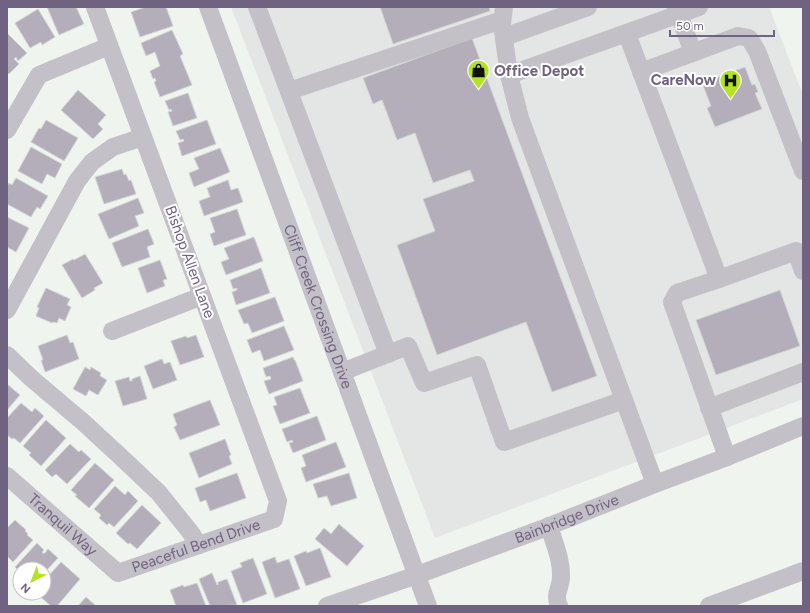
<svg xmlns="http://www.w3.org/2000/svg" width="810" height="613" font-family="Figtree,sans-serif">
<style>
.built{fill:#e4e6e5}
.building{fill:#b3aeb9;stroke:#d2d5d2}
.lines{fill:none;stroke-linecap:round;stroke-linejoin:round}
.minor{stroke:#c3c0c7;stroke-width:18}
.labels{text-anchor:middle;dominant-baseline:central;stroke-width:4;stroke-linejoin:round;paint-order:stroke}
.poi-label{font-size:15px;font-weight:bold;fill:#706281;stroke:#fff;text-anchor:start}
.street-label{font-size:15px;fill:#706281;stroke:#fff}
</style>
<rect width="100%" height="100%" fill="#eff4ef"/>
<path class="built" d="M231 7H769L803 95V399L435 538Z"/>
<g class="building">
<path d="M47 7H76L84 24 59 35Z"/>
<path d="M146 7H166L173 26 140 37 131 12Z"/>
<path d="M380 7H489L490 11 393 44Z"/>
<path d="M38 9 55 37 42 45 41 42 30 48 15 23Z"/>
<path d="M172 30 183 54 180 56 192 85 160 97 154 82 156 81 155 78 153 79 150 71 160 66 155 52 146 56 141 43Z"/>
<path d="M7 33 27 53 18 61 16 57 14 59 19 64 9 74 7 72Z"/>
<path d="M472 38 597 376 552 392 526 322 437 355 397 245 435 231 423 199 474 181 470 170 433 183 415 133 397 140 382 100 373 104 363 78Z"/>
<path d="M745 67 752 85 755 84 758 92 755 93 762 109 715 127 707 108 711 106 702 83Z"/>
<path d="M78 90 106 115 98 124 103 129 93 139 61 110Z"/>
<path d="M188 93 197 118 173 126 168 112 172 111 171 109 169 110 165 101Z"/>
<path d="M46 120 78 138 64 161 31 142 39 128 41 129Z"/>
<path d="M207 120 216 144 182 156 178 143 184 141 183 139 180 140 176 131Z"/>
<path d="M31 147 62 164 55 178 47 174 42 184 18 171Z"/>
<path d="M220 148 230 172 194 187 189 173 199 169 194 158Z"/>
<path d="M122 169 124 175 126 174 129 181 131 180 136 194 104 204 95 177Z"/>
<path d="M16 178 48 196 40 209 37 207 31 217 7 204V196L8 193H7V187L9 183 12 185Z"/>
<path d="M228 180 231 190 238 188 243 202 204 216 199 201 210 197 207 188Z"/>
<path d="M138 198 144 213 135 216 139 226 109 239 98 214Z"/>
<path d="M237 209 246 235 214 246 210 234 215 232 210 218Z"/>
<path d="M7 217 29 228 16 252 7 247Z"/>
<path d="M148 229 154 244 147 247 150 257 122 267 112 243Z"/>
<path d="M254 237 263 261 226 275 221 262 229 259 224 248Z"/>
<path d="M85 254 103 283 94 288 95 290 82 298 62 265 73 259 74 260Z"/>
<path d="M160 260 167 279 163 280 165 286 147 293 138 268Z"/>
<path d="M261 268 270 293 236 305 232 292 237 290V288L233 289 230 280Z"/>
<path d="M46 288 70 299 67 305 71 307 65 321 59 318 57 323 53 322 52 323 36 316 39 308 37 307Z"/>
<path d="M780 290 800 346 716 375 696 320Z"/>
<path d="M275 297 284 321 252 333 248 323 244 324 238 310Z"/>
<path d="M284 326 294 350 264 361 260 350 252 353 247 340Z"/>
<path d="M67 335 70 343 73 342 79 359 45 372 41 360H43L38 346Z"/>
<path d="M196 335 204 357 180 365 171 341 186 336 187 338Z"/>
<path d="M293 357 294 360H295L303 381 269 394 264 381 271 379 270 376 266 377 263 368Z"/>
<path d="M162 359 164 364 170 362 177 380 153 389 144 366Z"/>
<path d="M85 367 90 370 91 367 101 373 100 376 107 380 98 395 89 390 86 396 73 389Z"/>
<path d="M140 376 147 399 123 406 115 381 129 377 130 381H132V379Z"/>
<path d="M7 384 20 395 7 410Z"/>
<path d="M300 388 310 413 280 424 273 406 277 405 274 397Z"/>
<path d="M210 400 220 425 180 440 174 427 177 425 173 414Z"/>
<path d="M21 403 32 412 35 408 44 416 20 443 14 438 12 439 7 435V418Z"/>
<path d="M317 416 326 440 293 453 289 443 293 442 292 440 287 442 282 429Z"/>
<path d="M46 420 66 438 41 466 29 455 31 453 23 446Z"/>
<path d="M225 439 231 455 229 456 232 464 199 478 189 453Z"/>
<path d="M336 442 346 467 306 482 301 468 306 466 302 455Z"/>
<path d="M70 444 79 452 81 450 91 459 67 484 56 474 52 477 45 470Z"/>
<path d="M95 463 114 480 89 508 75 496 77 495 71 490Z"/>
<path d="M237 473 246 498 210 511 206 500 200 502 195 488Z"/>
<path d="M349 473 357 498 331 506 327 496 318 498 313 484Z"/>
<path d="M115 486 125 495 128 491 138 501 114 527 109 523 107 525 99 518 101 515 94 509Z"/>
<path d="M142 505 161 523 137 549 130 543 128 544 116 533Z"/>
<path d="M15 520 26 530 25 531 28 534 27 535 33 540 13 562 7 556V528Z"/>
<path d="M339 524 364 546 347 566 315 539 324 528 331 534Z"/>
<path d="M37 543 44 550 42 552 44 554 48 549 58 558 44 573V569H20V572L15 567Z"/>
<path d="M320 548 331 577 306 586 294 556 306 551 307 553Z"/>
<path d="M275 557 277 563 289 559 300 589 275 598 262 562Z"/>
<path d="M253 558 267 594 243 603 231 571 242 567 240 563Z"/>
<path d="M61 562 80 579 57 606H51L36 593H44V581Z"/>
<path d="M212 573 217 585H218V582L227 579 237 605 210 606 199 579Z"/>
<path d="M197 583 206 606H176L170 590 183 585 184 587Z"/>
<path d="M86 597 96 606H78Z"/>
</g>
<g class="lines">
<g class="minor">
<path id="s1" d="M208 7 428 606"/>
<path d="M257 7 388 354"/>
<path d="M504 7 502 24 509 75 520 118 655 484"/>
<path d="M676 7 693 52"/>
<path d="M627 34 719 279 677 293 672 302 727 457"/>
<path d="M504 37 588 7"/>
<path d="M641 72 738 36 749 38 757 51 803 171"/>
<path d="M509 75 699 7"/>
<path d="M289 91 502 20"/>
<path d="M7 130 39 75 109 46"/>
<path d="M719 279 796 251 803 271"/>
<path d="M7 310 77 181 92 162 113 147 143 137"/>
<path d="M112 331 202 296"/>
<path d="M7 355 31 378 83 422 121 457 159 493 191 533 199 545"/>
<path d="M342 372 408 346 424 383 477 365 504 442 624 400"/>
<path d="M709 408 803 372"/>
<path id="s2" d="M7 476 118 573 274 519 278 501 95 7"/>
<path d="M549 526C554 543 562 560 561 578 560 590 554 594 559 606"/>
<path id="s3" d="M327 606 417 575 542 529 655 484 727 457 803 426"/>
<path d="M709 606 803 571"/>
</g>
</g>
<defs>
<symbol id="shop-pin" viewBox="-11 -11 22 30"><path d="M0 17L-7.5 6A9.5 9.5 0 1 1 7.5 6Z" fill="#b4e320" stroke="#fff"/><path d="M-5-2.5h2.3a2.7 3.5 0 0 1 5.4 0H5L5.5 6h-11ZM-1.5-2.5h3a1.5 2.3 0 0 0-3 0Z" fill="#111"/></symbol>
<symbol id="hospital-pin" viewBox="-11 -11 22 30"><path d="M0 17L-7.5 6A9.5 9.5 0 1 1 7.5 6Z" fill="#b4e320" stroke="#fff"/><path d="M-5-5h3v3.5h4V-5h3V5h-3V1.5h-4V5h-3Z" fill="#111"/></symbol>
</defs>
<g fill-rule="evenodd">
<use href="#shop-pin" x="466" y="58" width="25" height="34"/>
<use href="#hospital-pin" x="718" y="68" width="25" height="34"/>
</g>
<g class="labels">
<g class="poi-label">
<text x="494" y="71">Office Depot</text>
<text x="716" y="80" text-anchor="end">CareNow</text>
</g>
<g class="street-label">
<text transform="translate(190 262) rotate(70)">Bishop Allen Lane</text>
<text stroke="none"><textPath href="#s1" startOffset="319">Cliff Creek Crossing Drive</textPath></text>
<text stroke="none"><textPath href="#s3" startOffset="255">Bainbridge Drive</textPath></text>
<text stroke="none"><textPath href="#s2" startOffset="74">Tranquil Way</textPath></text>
<text stroke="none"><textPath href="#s2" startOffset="230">Peaceful Bend Drive</textPath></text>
</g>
</g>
<rect width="810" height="613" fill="none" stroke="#706281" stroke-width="16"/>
<g transform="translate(32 581) rotate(222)"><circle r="19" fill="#ffffff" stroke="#c6c0cd"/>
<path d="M0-3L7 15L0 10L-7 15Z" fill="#b4e320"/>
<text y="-6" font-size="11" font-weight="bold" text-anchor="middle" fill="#706281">N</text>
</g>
<path d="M670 30v6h104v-6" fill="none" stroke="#706281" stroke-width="2"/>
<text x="676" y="30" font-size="12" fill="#706281" stroke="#ffffff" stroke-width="3" paint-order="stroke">50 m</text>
</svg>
